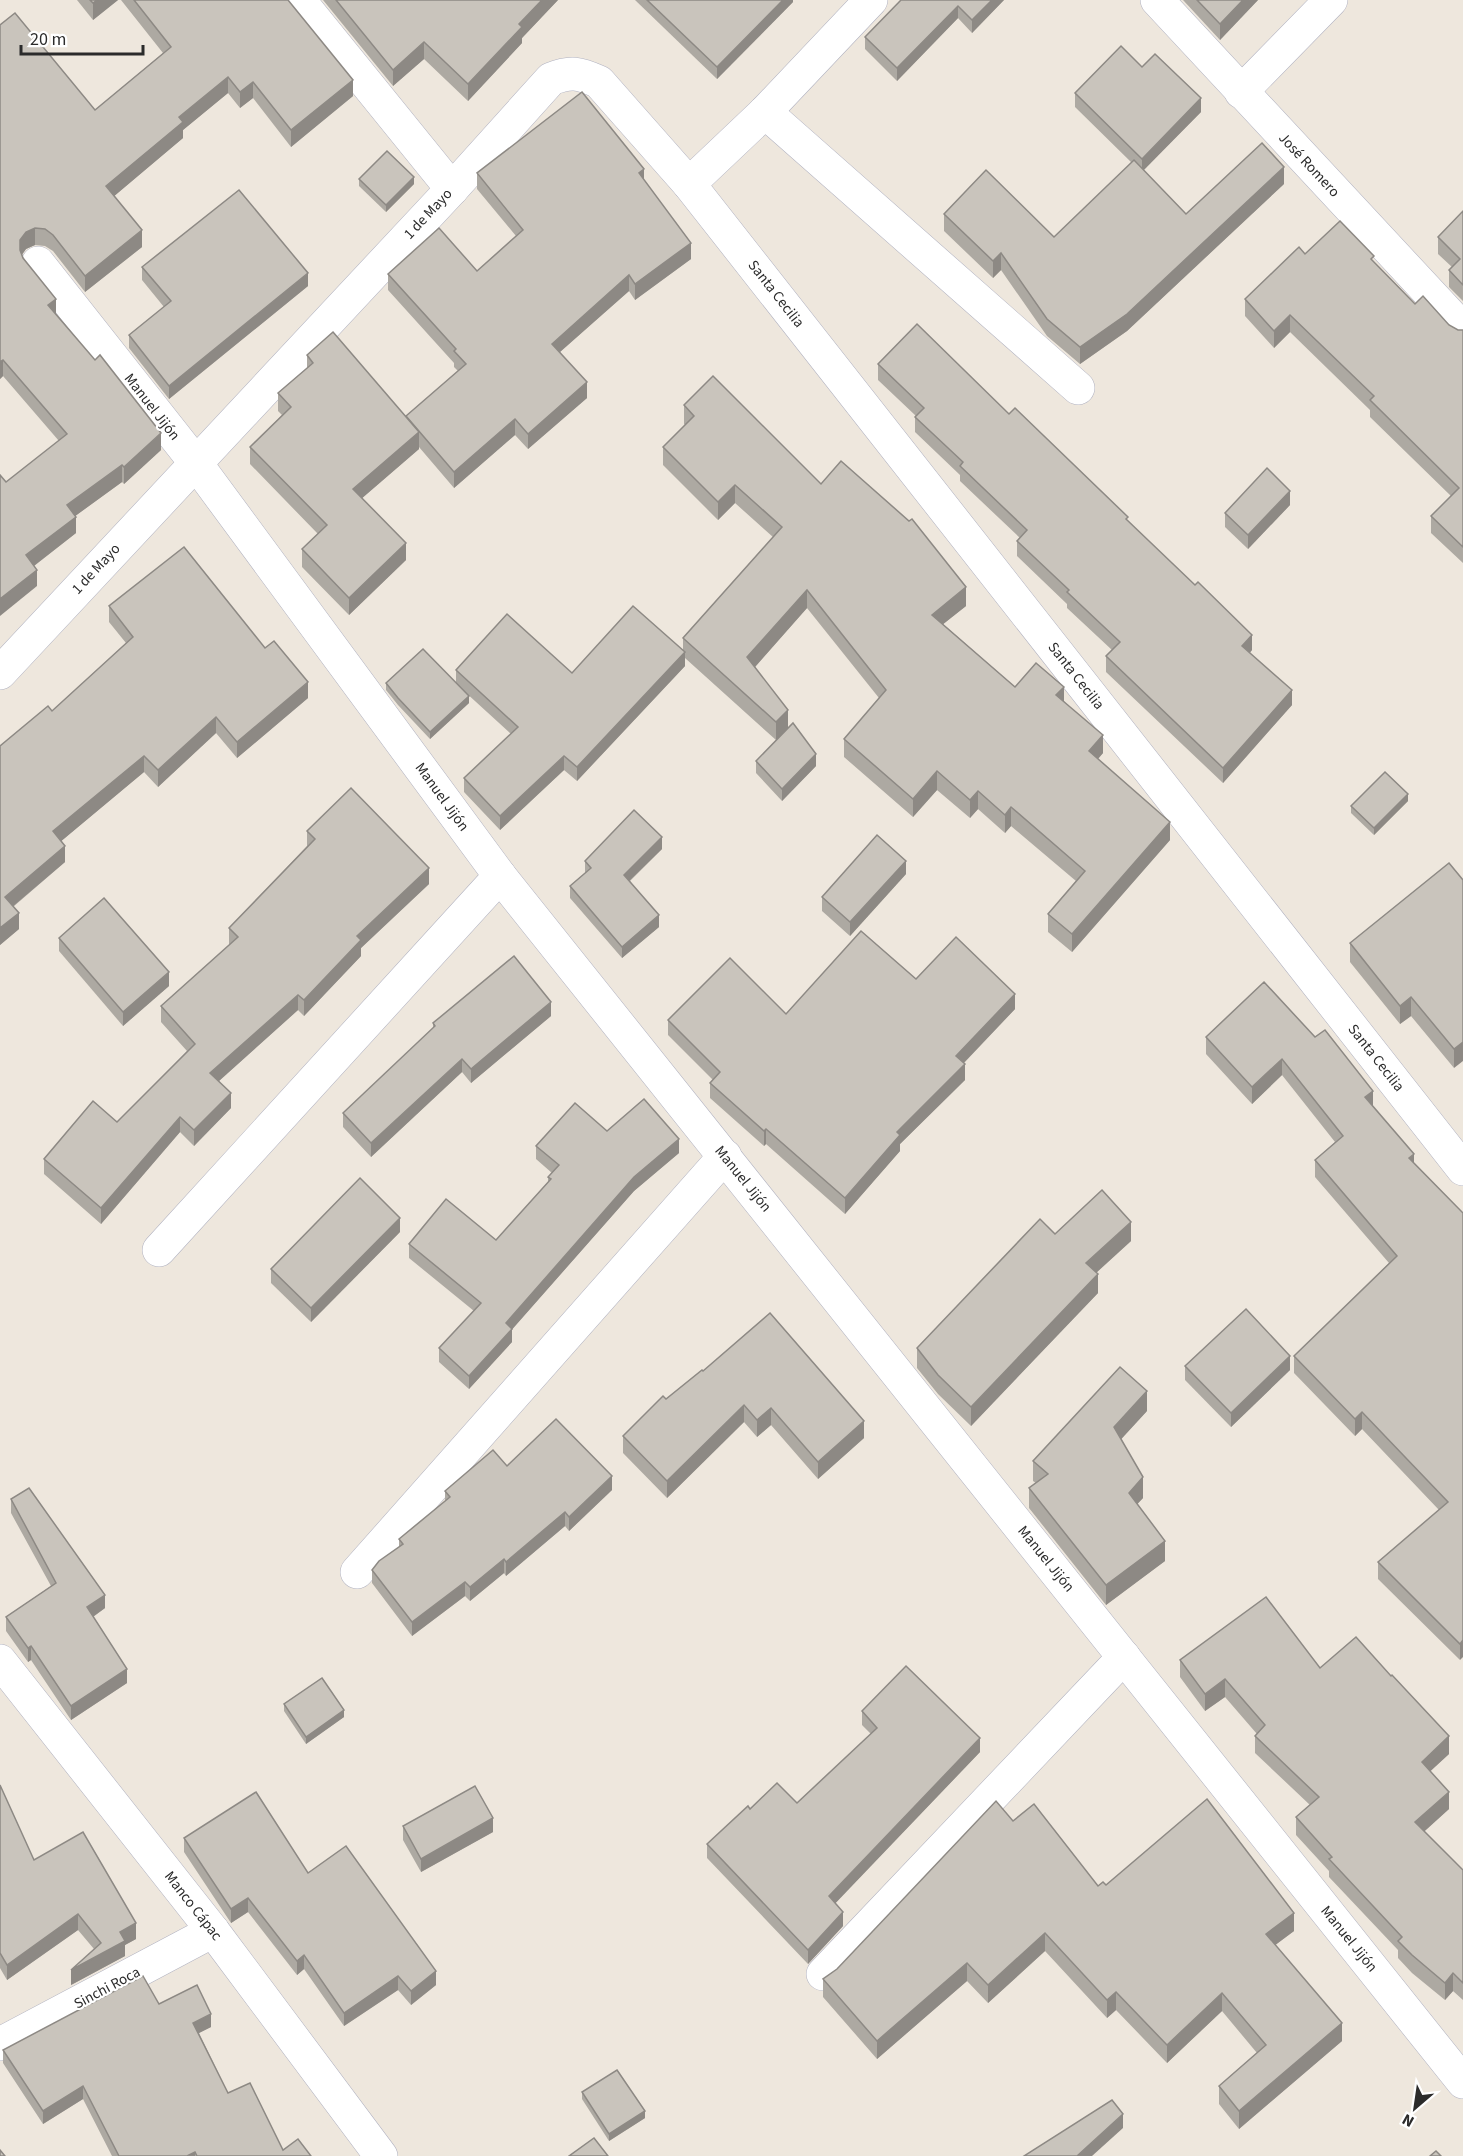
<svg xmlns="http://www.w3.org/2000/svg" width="1463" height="2156" font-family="'Source Sans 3',sans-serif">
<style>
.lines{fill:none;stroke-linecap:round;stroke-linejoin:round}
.minor-casing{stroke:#b1b2c0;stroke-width:34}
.minor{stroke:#fff;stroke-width:33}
.wall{fill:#ada9a2}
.shaded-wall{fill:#8d8984}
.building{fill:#c9c4bc;stroke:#8d8984;stroke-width:1.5}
.labels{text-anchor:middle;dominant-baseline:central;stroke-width:4.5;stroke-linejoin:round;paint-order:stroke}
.street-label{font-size:15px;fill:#2b2b2b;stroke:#fff}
</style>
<rect width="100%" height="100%" fill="#eee7dd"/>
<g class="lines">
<defs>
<g id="minor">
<path d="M299 0 452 189"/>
<path d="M1157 0 1463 329"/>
<path d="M1241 92 1331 0"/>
<path d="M765 112 1078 388"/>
<path d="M689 184 765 112 871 0"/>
<path d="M38 263 195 462 500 876 1463 2082"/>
<path d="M0 673 452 189 551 79C571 71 579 73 599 82L689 184 1463 1169"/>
<path d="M159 1250 500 876"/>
<path d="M357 1572 725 1156"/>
<path d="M0 1661 213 1931 381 2156"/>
<path d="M823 1974 1124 1657"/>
<path d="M0 2044 213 1931"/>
</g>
</defs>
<use href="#minor" class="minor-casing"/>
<use href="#minor" class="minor"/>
</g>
<g class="wall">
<path d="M77 0H118L93 20Z"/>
<path d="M121 0H288L353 96 291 147 253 98 240 108 228 93 183 130V138L114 196 142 247 85 292 53 251 45 246 35 245 26 249 22 255 56 314 161 450 124 484 122 482 75 516 76 533 34 566 37 586 6 482 59 441 3 376 0 379V25L95 110 163 53Z"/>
<path d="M323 0H558L522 38V43L468 101 424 59 393 86Z"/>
<path d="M635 0H793V2L717 79Z"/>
<path d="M901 0H1004L972 33 958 18 897 81 865 49V37Z"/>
<path d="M1183 0H1258L1220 40Z"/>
<path d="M1142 67 1201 112 1143 170 1186 214 1284 184 1127 331 1080 364 1047 336 1001 270 993 278 944 231V214L1054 237 1132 163 1075 107V93Z"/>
<path d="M477 173 644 180 691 259 635 300 629 291 560 352 587 398 528 449 515 435 454 488 419 447V449L362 498 406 560 349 615 302 567V549L318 534 250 464V447L282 415 278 411V393L307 368V355L406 416 458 371 454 367V363L388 290V274L477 271 516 236 477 189Z"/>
<path d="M359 179 414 184 386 212 359 186Z"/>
<path d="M1463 211V301L1449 287V270L1452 267 1438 254V237Z"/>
<path d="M1305 254 1374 262 1415 304 1458 330H1463V563L1431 533V516L1451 496 1370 417V410L1290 332 1274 348 1245 316V299Z"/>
<path d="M142 267 308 286 169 399 129 348V335L164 307 142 280Z"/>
<path d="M878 364 1009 414 1128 521 1252 650 1250 653 1292 705 1223 783 1106 672V656L1112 650 1067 608V604L1017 556V541L1020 538 960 481V475L915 432V417L916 416 878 380Z"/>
<path d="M684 405 821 484 966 606 943 624 1015 687 1064 701 1103 753 1098 759 1170 840 1072 952 1048 932V914L1076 881 1011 826 1005 833 978 809 970 818 937 790 913 817 844 757V739L879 698 807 608 755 667 788 729 816 766 782 801 756 773V761L787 729 776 740 685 658V666L577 781 564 770 500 830 464 792V778L511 734 464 691 469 703 430 739 398 705 386 690V683H456V670L572 673 683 651V638L773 537 735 503 718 520 663 465V447L685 425 684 424Z"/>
<path d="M1290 505 1248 549 1225 527V513Z"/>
<path d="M109 606 265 648 308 698 237 758 216 733 158 787 144 772 61 841 65 862 13 907 19 929 0 945V746L52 711 126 643 109 622Z"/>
<path d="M1408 801 1374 835 1351 813V806Z"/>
<path d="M307 831 429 884 361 948V956L304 1016 298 1010 219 1081 231 1108 194 1146 180 1132 101 1224 44 1174V1159L117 1122 187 1051 161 1022V1006L229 945V928L307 846Z"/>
<path d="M662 849 630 881 659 927 622 958 570 898V886L585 873V861Z"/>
<path d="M906 874 850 936 822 911V897Z"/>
<path d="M1463 880 1454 1068 1411 1016 1400 1024 1350 962V943Z"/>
<path d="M59 938 169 986 123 1026 59 951Z"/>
<path d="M916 979 1015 1009 964 1063 965 1080 900 1144V1151L845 1214 766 1144 764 1146 710 1098V1083L713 1080 668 1035V1020L786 1014Z"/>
<path d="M1264 982 1373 1107 1414 1163 1463 1213 1460 1660 1378 1579V1562L1439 1510 1362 1429 1355 1436 1294 1373V1356L1389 1263 1315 1177V1160L1335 1142 1282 1075 1252 1104 1206 1054V1037Z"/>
<path d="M551 1016 471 1083 462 1072 371 1157 343 1127V1113L433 1029V1023Z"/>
<path d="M607 1131 679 1153 634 1191 512 1329V1342L469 1389 439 1362V1348L474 1311 409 1258V1244L496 1240 548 1182V1177L552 1173 536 1159V1146Z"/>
<path d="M400 1232 311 1322 271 1283V1269Z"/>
<path d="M1055 1234 1131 1241 1096 1273 1098 1293 971 1426 938 1394 917 1368V1348Z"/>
<path d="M1185 1366 1290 1370 1231 1427 1185 1380Z"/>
<path d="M703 1371 864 1438 818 1479 771 1425 757 1437 744 1422 667 1498 623 1453V1436L666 1399Z"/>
<path d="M1147 1411 1121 1439 1143 1498 1137 1504 1165 1561 1106 1605 1029 1508V1488L1036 1483 1033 1481V1461Z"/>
<path d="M507 1466 612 1490 569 1531 565 1526 506 1576 504 1573 470 1601 465 1596 412 1636 372 1583V1570L399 1547V1539L445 1502V1491Z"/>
<path d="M11 1499 105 1608 93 1617 127 1683 71 1720 31 1660 28 1662 6 1631V1617L51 1586 11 1513Z"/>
<path d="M1180 1660 1320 1668 1449 1754 1430 1771 1449 1809 1424 1831 1463 1870V2000L1453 1991 1445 2000 1412 1973 1398 1958V1950L1329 1877V1871L1296 1835V1817L1310 1805 1255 1753V1736L1257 1734 1225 1697 1205 1711 1180 1677Z"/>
<path d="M284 1704 344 1717 306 1744 284 1711Z"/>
<path d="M862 1711 980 1752 835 1903 843 1926 808 1964 707 1858V1844L750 1809 797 1803 871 1734 862 1725Z"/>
<path d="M0 1785 34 1860 136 1939 125 1945V1956L71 1985 94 1949 78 1930 7 1980 0 1968Z"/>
<path d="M1013 1821 1098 1886 1106 1885 1294 1931 1275 1945 1342 2041 1239 2129 1219 2104V2086L1257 2053 1222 2011 1167 2063 1116 2010 1107 2018 1045 1951 988 2003 967 1981 877 2059 823 1997V1979L837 1969Z"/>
<path d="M403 1826 493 1832 421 1872 403 1840Z"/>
<path d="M184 1838 308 1873 436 1985 411 2005 398 1990 344 2026 304 1969 297 1975 248 1912 231 1923 184 1852Z"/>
<path d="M159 2004 211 2027 199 2033 228 2093 283 2150 311 2156H112L83 2099 43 2124 3 2063V2050Z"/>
<path d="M582 2092 645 2118 609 2141 582 2099Z"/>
</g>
<g class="shaded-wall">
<path d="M97 0H118L93 20V3Z"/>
<path d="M542 0H558L522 38V43L468 101V84L519 24Z"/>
<path d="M783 0H793V2L717 79V67Z"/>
<path d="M992 0H1004L972 33V20Z"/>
<path d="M1243 0H1258L1220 40V24Z"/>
<path d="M958 6V18L897 81V68Z"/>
<path d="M424 42V59L393 86V70Z"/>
<path d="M228 77V93L183 130V138L106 203V186L179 117Z"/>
<path d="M353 80V96L291 147V130Z"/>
<path d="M253 82V98L240 108V92Z"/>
<path d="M1201 98V112L1142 172V159Z"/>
<path d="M1284 167V184L1127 331 1080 364V347Z"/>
<path d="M644 169V184L639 173Z"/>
<path d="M414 177V184L386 212V205Z"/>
<path d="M35 228V245L26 249 20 257V240L26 232Z"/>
<path d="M142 230V247L85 292V276Z"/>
<path d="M691 243V259L635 300V284Z"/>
<path d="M1001 253V270L993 278V261Z"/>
<path d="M308 273V286L169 399V386Z"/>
<path d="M629 275V291L552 359V344Z"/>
<path d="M56 299V316L48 305Z"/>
<path d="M1290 315V332L1274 348V331Z"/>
<path d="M3 360V376L0 379V362Z"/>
<path d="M587 382V398L528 449V434Z"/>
<path d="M515 419V435L454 488V472Z"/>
<path d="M419 432V449L353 506V489Z"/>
<path d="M161 433V450L124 484V467Z"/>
<path d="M122 465V482L67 522V505Z"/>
<path d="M735 485V503L718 520V502Z"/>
<path d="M1290 491V505L1248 549V535Z"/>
<path d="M76 517V533L26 572V555Z"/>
<path d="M406 543V560L349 615V598Z"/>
<path d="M37 570V586L0 616V599Z"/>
<path d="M966 587V606L932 633V615Z"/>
<path d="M807 590V608L747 676V657Z"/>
<path d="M1252 635V650L1242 661V646Z"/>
<path d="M685 652V666L577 781V767Z"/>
<path d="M308 682V698L237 758V742Z"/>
<path d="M1064 687V705L1056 695Z"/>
<path d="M1292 690V705L1223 783V768Z"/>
<path d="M469 696V703L430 739V732Z"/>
<path d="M788 710V729L776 740V722Z"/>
<path d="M216 717V733L158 787V770Z"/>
<path d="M1103 735V753L1089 769V751Z"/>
<path d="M816 754V766L782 801V789Z"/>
<path d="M144 756V772L53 848V831Z"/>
<path d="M564 756V770L500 830V816Z"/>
<path d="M937 771V790L913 817V799Z"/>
<path d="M978 791V809L970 818V800Z"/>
<path d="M1408 794V801L1374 835V828Z"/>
<path d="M1011 807V826L1005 833V815Z"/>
<path d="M1170 822V840L1072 952V934Z"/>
<path d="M662 837V849L624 886V875Z"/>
<path d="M65 846V862L5 913V897Z"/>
<path d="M906 861V874L850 936V922Z"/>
<path d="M429 868V884L361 948V956L304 1016V1000L357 936Z"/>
<path d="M19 913V929L0 945V928Z"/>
<path d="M659 915V927L622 958V947Z"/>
<path d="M169 972V986L123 1026V1012Z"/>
<path d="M1015 994V1009L956 1071V1056Z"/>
<path d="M298 995V1010L210 1089V1073Z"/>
<path d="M1411 997V1016L1400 1024V1006Z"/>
<path d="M551 1002V1016L471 1083V1069Z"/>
<path d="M1463 1042V1061L1454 1068V1049Z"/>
<path d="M462 1059V1072L371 1157V1143Z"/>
<path d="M1282 1059V1075L1252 1104V1087Z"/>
<path d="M965 1064V1080L900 1144V1151L845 1214V1198L897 1132Z"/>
<path d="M1373 1091V1108L1365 1097Z"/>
<path d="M231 1093V1108L194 1146V1130Z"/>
<path d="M180 1117V1132L101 1224V1208Z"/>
<path d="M766 1129V1144L764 1146V1131Z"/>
<path d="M679 1139V1153L634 1191 509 1333 512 1329V1342L469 1389V1376L506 1323 634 1177Z"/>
<path d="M1414 1154V1171L1409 1158Z"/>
<path d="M400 1218V1232L311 1322V1308Z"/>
<path d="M1131 1222V1241L1086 1282V1263Z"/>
<path d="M1098 1274V1293L971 1426V1407Z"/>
<path d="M1290 1356V1370L1231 1427V1413Z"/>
<path d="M1147 1391V1411L1114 1447V1427Z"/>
<path d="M744 1405V1422L667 1498V1481Z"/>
<path d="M771 1408V1425L757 1437V1420Z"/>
<path d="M1362 1412V1429L1355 1436V1419Z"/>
<path d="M864 1421V1438L818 1479V1462Z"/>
<path d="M612 1476V1490L569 1531V1517Z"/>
<path d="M1143 1477V1498L1129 1513V1493Z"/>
<path d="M565 1512V1526L506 1576V1562Z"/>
<path d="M1165 1541V1561L1106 1605V1585Z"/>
<path d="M504 1559V1573L470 1601V1587Z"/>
<path d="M465 1582V1596L412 1636V1622Z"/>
<path d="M105 1595V1608L87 1621V1607Z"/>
<path d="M1463 1640V1657L1460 1660V1644Z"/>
<path d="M31 1646V1660L28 1662V1648Z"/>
<path d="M127 1669V1683L71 1720V1706Z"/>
<path d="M1225 1679V1697L1205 1711V1694Z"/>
<path d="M344 1710V1717L306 1744V1737Z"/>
<path d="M1449 1736V1754L1422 1779V1762Z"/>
<path d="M980 1738V1752L829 1910V1896Z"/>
<path d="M1449 1792V1809L1415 1840V1822Z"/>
<path d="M493 1818V1832L421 1872V1859Z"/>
<path d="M248 1898V1912L231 1923V1909Z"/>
<path d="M843 1912V1926L808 1964V1950Z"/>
<path d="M1294 1913V1931L1266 1952V1934Z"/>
<path d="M78 1914V1930L7 1980V1965Z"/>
<path d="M136 1923V1939L125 1945V1956L71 1985V1970L120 1932Z"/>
<path d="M1045 1933V1951L988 2003V1985Z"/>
<path d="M304 1955V1969L297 1975V1961Z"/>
<path d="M967 1963V1981L877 2059V2041Z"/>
<path d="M436 1971V1985L411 2005V1991Z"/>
<path d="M1453 1973V1991L1445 2000V1983Z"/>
<path d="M398 1976V1990L344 2026V2013Z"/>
<path d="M1116 1992V2010L1107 2018V2000Z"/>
<path d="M1222 1993V2011L1167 2063V2045Z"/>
<path d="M211 2014V2027L193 2036V2023Z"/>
<path d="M1342 2023V2041L1239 2129V2111Z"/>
<path d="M83 2086V2099L43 2124V2111Z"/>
<path d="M645 2111V2118L609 2141V2134Z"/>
<path d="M1123 2114V2128L1092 2156H1077Z"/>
<path d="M195 2152V2156H187Z"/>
</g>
<g class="building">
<path d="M90 0H97L93 3Z"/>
<path d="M134 0H288L353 80 291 130 253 82 240 92 228 77 179 117 183 122 106 186 142 230 85 276 53 235 45 229 35 228 26 232 20 240V250L23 258 56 299 48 305 95 360 100 355 161 433 124 467 122 465 67 505 76 517 26 555 37 570 0 599V475L6 482 67 434 3 360 0 362V25L15 13 95 110 171 47Z"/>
<path d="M336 0H542L519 24 522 27 468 84 424 42 393 70Z"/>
<path d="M647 0H783L717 67Z"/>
<path d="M901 0H992L972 20 958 6 897 68 865 37Z"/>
<path d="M1197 0H1243L1220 24Z"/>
<path d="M1121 46 1142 67 1155 54 1201 98 1142 159 1075 93Z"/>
<path d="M582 92 644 169 639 173 691 243 635 284 629 275 552 344 587 382 528 434 515 419 454 472 406 416 466 364 454 351 456 349 388 274 439 228 477 271 523 230 477 173Z"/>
<path d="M1262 143 1284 167 1127 314 1080 347 1047 319 1001 253 993 261 944 214 986 170 1054 237 1134 160 1186 214Z"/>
<path d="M387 151 414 177 386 205 359 179Z"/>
<path d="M239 190 308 273 169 386 129 335 171 301 142 267Z"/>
<path d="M1463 211V285L1449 270 1460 259 1438 237Z"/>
<path d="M1340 221 1374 256 1371 259 1415 304 1423 296 1449 325 1458 330H1463V547L1431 516 1459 488 1370 400 1374 396 1290 315 1274 331 1245 299 1299 247 1305 254Z"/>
<path d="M917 324 1009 414 1015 408 1128 517 1126 519 1195 585 1198 582 1252 635 1242 646 1292 690 1223 768 1106 656 1120 642 1067 592 1069 590 1017 541 1027 530 960 466 963 462 915 417 924 408 878 364Z"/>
<path d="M333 332 419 432 353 489 406 543 349 598 302 549 327 525 250 447 291 407 278 393 313 363 307 355Z"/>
<path d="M713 376 821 484 841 461 909 521 912 519 966 587 932 615 1015 687 1036 663 1064 687 1056 695 1103 735 1089 751 1170 822 1072 934 1048 914 1085 871 1011 807 1005 815 978 791 970 800 937 771 913 799 844 739 886 690 807 590 747 657 788 710 776 722 683 638 782 527 735 485 718 502 663 447 694 416 684 405Z"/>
<path d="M1267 468 1290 491 1248 535 1225 513Z"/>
<path d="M184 547 265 648 274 641 308 682 237 742 216 717 158 770 144 756 53 831 65 846 5 897 19 913 0 928V746L48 706 52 711 133 637 109 606Z"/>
<path d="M633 606 685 652 577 767 564 756 500 816 464 778 518 727 456 670 507 614 572 673Z"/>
<path d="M423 649 469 696 430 732 398 698 386 683Z"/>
<path d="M793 723 816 754 782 789 756 761Z"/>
<path d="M1385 772 1408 794 1374 828 1351 806Z"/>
<path d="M351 788 429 868 357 936 361 940 304 1000 298 995 210 1073 231 1093 194 1130 180 1117 101 1208 44 1159 93 1101 117 1122 195 1044 161 1006 238 937 229 928 315 839 307 831Z"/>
<path d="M634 810 662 837 624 875 659 915 622 947 570 886 591 868 585 861Z"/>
<path d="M877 835 906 861 850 922 822 897Z"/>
<path d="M1449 863 1463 880V1042L1454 1049 1411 997 1400 1006 1350 943Z"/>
<path d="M104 898 169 972 123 1012 59 938Z"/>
<path d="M861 931 916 979 956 937 1015 994 956 1056 965 1064 897 1132 900 1135 845 1198 766 1129 764 1131 710 1083 720 1072 668 1020 730 958 786 1014Z"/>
<path d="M514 956 551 1002 471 1069 462 1059 371 1143 343 1113 435 1026 433 1023Z"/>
<path d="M1264 982 1315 1037 1325 1030 1373 1091 1365 1097 1414 1154 1409 1158 1463 1213V1640L1460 1644 1378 1562 1448 1502 1362 1412 1355 1419 1294 1356 1397 1256 1315 1160 1343 1136 1282 1059 1252 1087 1206 1037Z"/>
<path d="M644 1099 679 1139 634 1177 506 1323 512 1329 469 1376 439 1348 481 1303 409 1244 446 1199 496 1240 551 1179 548 1177 559 1165 536 1146 575 1103 607 1131Z"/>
<path d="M360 1178 400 1218 311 1308 271 1269Z"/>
<path d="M1102 1190 1131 1222 1086 1263 1098 1274 971 1407 938 1375 917 1348 1040 1219 1055 1234Z"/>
<path d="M1246 1309 1290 1356 1231 1413 1185 1366Z"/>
<path d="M770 1313 864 1421 818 1462 771 1408 757 1420 744 1405 667 1481 623 1436 663 1396 666 1399 702 1370 703 1371Z"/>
<path d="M1120 1367 1147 1391 1114 1427 1143 1477 1129 1493 1165 1541 1106 1585 1029 1488 1048 1474 1033 1461Z"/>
<path d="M556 1419 612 1476 569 1517 565 1512 506 1562 504 1559 470 1587 465 1582 412 1622 372 1570 379 1561 403 1544 399 1539 450 1497 445 1491 493 1450 507 1466Z"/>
<path d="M29 1488 105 1595 87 1607 127 1669 71 1706 31 1646 28 1648 6 1617 56 1583 11 1499Z"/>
<path d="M1266 1597 1320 1668 1356 1637 1391 1676 1392 1675 1449 1736 1422 1762 1449 1792 1415 1822 1463 1870V1983L1453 1973 1445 1983 1412 1955 1398 1941 1402 1937 1329 1859 1332 1857 1296 1817 1319 1797 1255 1736 1265 1725 1225 1679 1205 1694 1180 1660Z"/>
<path d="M906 1666 980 1738 829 1896 843 1912 808 1950 707 1844 748 1806 750 1809 777 1783 797 1803 877 1728 862 1711Z"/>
<path d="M322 1678 344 1710 306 1737 284 1704Z"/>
<path d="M0 1785 34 1860 83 1832 136 1923 120 1932 125 1941 71 1970 101 1943 78 1914 7 1965 0 1953Z"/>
<path d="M475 1786 493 1818 421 1859 403 1826Z"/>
<path d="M256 1792 308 1873 346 1846 436 1971 411 1991 398 1976 344 2013 304 1955 297 1961 248 1898 231 1909 184 1838Z"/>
<path d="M1207 1799 1294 1913 1266 1934 1342 2023 1239 2111 1219 2086 1266 2045 1222 1993 1167 2045 1116 1992 1107 2000 1045 1933 988 1985 967 1963 877 2041 823 1979 837 1969 996 1801 1013 1821 1034 1804 1098 1886 1103 1882 1106 1885Z"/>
<path d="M143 1976 159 2004 197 1985 211 2014 193 2023 228 2093 250 2083 283 2150 298 2139 311 2156H197L195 2152 187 2156H119L83 2086 43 2111 3 2050Z"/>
<path d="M617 2070 645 2111 609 2134 582 2092Z"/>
<path d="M1112 2100 1123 2114 1077 2156H1024Z"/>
<path d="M594 2138 608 2156H569Z"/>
<path d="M0 2150 5 2156H0Z"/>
<path d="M1436 2151 1441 2156H1430Z"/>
</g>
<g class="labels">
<g class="street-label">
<text transform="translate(1309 165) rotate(47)">José Romero</text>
<text transform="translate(428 214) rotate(-47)">1 de Mayo</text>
<text transform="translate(776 294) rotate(52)">Santa Cecilia</text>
<text transform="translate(152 407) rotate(52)">Manuel Jijón</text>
<text transform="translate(96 569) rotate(-47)">1 de Mayo</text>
<text transform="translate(1076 676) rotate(52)">Santa Cecilia</text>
<text transform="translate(442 797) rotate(54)">Manuel Jijón</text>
<text transform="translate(1376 1058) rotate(52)">Santa Cecilia</text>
<text transform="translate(743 1179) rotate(51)">Manuel Jijón</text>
<text transform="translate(1046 1559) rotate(51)">Manuel Jijón</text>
<text transform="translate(193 1906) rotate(52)">Manco Cápac</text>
<text transform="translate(1349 1939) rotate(51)">Manuel Jijón</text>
<text transform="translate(107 1988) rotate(-28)">Sinchi Roca</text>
</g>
</g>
<g transform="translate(1415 2108) rotate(209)" stroke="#ffffff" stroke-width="4.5" paint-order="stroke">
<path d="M0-4.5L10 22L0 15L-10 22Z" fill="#2b2b2b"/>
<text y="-9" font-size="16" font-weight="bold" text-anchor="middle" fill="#2b2b2b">N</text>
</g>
<path d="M21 45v9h122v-9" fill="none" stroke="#2b2b2b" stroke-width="3"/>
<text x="30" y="45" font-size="18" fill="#2b2b2b" stroke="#ffffff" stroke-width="4.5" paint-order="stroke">20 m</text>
</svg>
